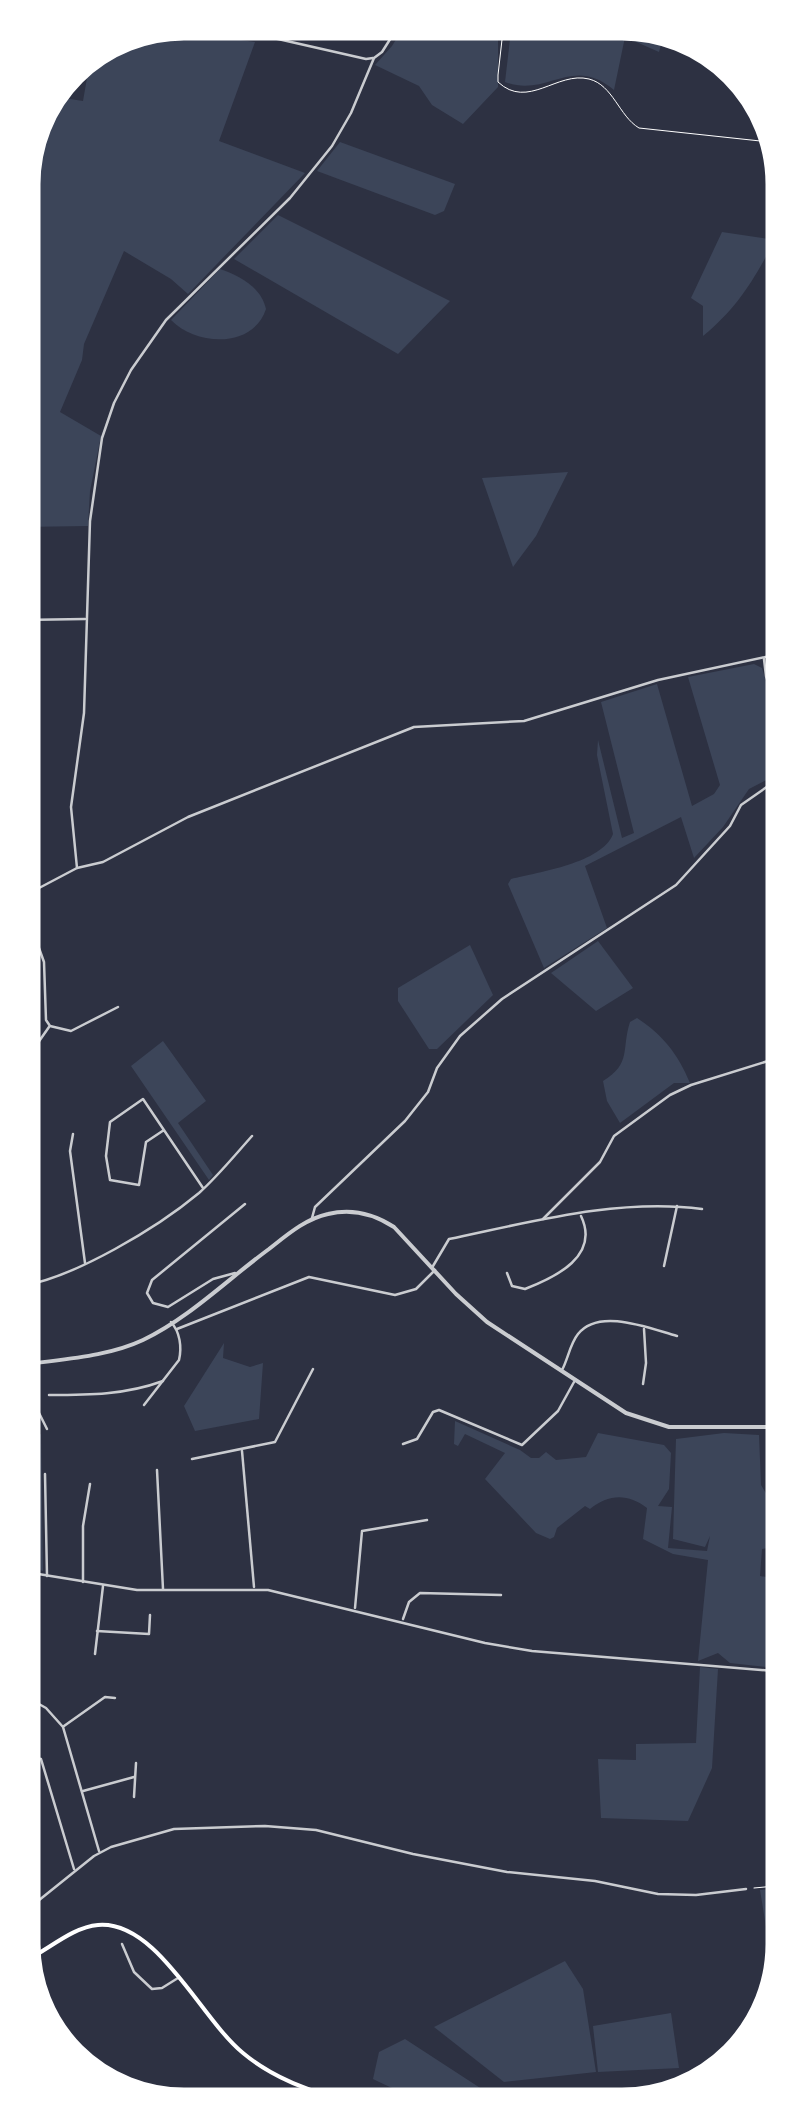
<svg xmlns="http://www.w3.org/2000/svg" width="806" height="2128" font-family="'Alegreya Sans',sans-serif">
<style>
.green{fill:#3c4559}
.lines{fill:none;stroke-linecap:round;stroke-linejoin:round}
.path{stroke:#fff;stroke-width:1}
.minor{stroke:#caccd0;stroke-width:2.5}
.tertiary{stroke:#caccd0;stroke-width:4}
.secondary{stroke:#fff;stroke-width:4}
.rim{fill:none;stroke:#fff;stroke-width:5}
</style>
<rect width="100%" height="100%" fill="#2d3142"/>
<g class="green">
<path d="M407 22H498V87L463 124 432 105 419 86 375 65 392 46Z"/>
<path d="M512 22 655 23 665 29 659 52 625 37 614 90C572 54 548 98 505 82Z"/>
<path d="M161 29 255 42 219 141 305 173 188 294 171 279 124 251 84 344 82 360 60 412 101 436 90 491 88 526 21 527V274L36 241 20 235V179L57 97 83 101 91 55Z"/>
<path d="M340 142 455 184 444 211 435 215 317 171Z"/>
<path d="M278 215 450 301 398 354 234 259Z"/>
<path d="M722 232 775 240C753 281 738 307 703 336V306L691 298Z"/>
<path d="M220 269C240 276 261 287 266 309 253 349 196 346 171 320Z"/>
<path d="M568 472 536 536 513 567 482 478Z"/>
<path d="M754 664 762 668 784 739V771L749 789 723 827 694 858 681 817 585 866 607 928 544 968 508 884 511 879C539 872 602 863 613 834L597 755 598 740 622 838 634 833 601 702 657 684 692 806 714 794 720 785 688 677Z"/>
<path d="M598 941 633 988 596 1011 551 973Z"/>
<path d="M470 945 493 995 437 1049H429L398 1001V988Z"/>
<path d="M637 1018C663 1035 678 1054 690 1083H674L620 1123 607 1101 603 1081C632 1063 621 1050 630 1022Z"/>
<path d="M163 1041 206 1101 178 1123 213 1175 209 1180 131 1066Z"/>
<path d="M224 1343 223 1358 250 1367 263 1363 259 1419 195 1431 184 1406Z"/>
<path d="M455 1421 520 1450 531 1458H539L546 1452 556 1460 586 1457 598 1433 664 1445 671 1453 669 1489 658 1506 672 1507 668 1548 707 1551 710 1536 705 1547 673 1539 676 1439 724 1433 759 1435 761 1485 769 1498 785 1511V1545L762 1549 760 1576 785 1580V1669L730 1663 718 1653 698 1661 708 1560 673 1554 643 1539 647 1508C628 1493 608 1494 590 1509L585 1506 557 1528 554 1537 550 1539 536 1533 485 1479 505 1453 465 1434 458 1446 454 1444Z"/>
<path d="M41 1434 43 1571 27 1565 23 1558 22 1444Z"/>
<path d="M700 1667 718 1669 712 1768 688 1821 601 1818 598 1759 636 1760V1744L696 1743Z"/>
<path d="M786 1888V1933L768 1939 760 1890Z"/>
<path d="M565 1961 583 1989 596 2072 504 2082 434 2027Z"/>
<path d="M671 2013 679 2068 598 2072 593 2026Z"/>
<path d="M405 2039 491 2095C456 2123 408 2095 373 2079L379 2052Z"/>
</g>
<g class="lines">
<g class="path">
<path d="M504 22 498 75V82C528 110 557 71 589 79 613 85 619 116 639 128L779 143"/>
<path d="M754 1888 786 1885"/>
</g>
<g class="minor">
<path d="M172 24 278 39 366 59 373 58"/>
<path d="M249 34 252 20"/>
<path d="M21 620 85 619"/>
<path d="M764 659 766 676 784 730"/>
<path d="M77 868 71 807 84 713 90 521 102 438 114 403 131 370 166 320 290 198 332 146 351 113 374 58 382 52 401 22"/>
<path d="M22 897 77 868 103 862 188 817 414 727 524 721 658 680 784 653"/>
<path d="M22 901 44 962 46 1020 50 1026 71 1031 118 1007"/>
<path d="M22 1059 35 1047 49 1027"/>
<path d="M164 1130 146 1142 139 1185 110 1180 106 1156 110 1122 143 1099 203 1188"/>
<path d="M73 1134 70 1151 85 1263"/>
<path d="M312 1218 315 1207 405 1121 428 1092 437 1068 460 1036 502 999 676 885 730 826 741 805 784 775"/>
<path d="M543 1219 600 1162 614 1136 670 1095 691 1085 784 1056"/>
<path d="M433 1266 449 1239C531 1222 618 1198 702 1209"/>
<path d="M664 1266 677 1206"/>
<path d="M235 1273 213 1279 168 1307 153 1303 147 1293 152 1280 245 1204"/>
<path d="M507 1273 512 1286 525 1289C556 1277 600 1256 581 1216"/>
<path d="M22 1286C75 1277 157 1228 199 1193 218 1176 235 1155 252 1136"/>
<path d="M177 1329 309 1277 395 1295 416 1289 435 1270"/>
<path d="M562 1370C568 1359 570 1344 578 1334 599 1307 651 1329 677 1336"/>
<path d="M643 1384 646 1363 644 1329"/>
<path d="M49 1395C89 1395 125 1395 163 1381"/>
<path d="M144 1405 179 1360C182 1347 180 1332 171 1322"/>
<path d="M22 1422 39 1413 47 1429"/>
<path d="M403 1444 417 1439 433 1412 439 1410 522 1445 558 1411 574 1382"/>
<path d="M242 1451 254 1587"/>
<path d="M192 1459 275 1442 313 1369"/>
<path d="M157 1470 163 1589"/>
<path d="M45 1474 47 1576"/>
<path d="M23 1568 26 1572 137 1590H268L485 1643 532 1651 785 1672"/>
<path d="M83 1582V1526L90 1484"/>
<path d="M355 1608 362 1531 427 1520"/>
<path d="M403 1619 409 1602 420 1593 501 1595"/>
<path d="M97 1631 149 1634 150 1615"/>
<path d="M95 1654 103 1586"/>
<path d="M23 1695 46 1708 63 1727 99 1851"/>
<path d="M64 1726 105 1697 115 1698"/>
<path d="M23 1756 41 1759 74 1869"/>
<path d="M83 1791 134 1777"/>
<path d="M134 1797 136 1763"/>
<path d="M23 1913 94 1856 111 1847 174 1829 265 1826 316 1830 413 1854 507 1872 595 1881 658 1894 696 1895 746 1889"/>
<path d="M122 1944 134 1972 152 1989 162 1988 178 1978"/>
</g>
<path class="tertiary" d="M22 1365C62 1359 107 1357 143 1340 189 1318 228 1279 269 1249 287 1235 305 1219 328 1214 352 1208 374 1214 394 1227L456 1294 487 1322 626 1413 669 1427H785"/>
<path class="secondary" d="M23 1962C47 1951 72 1927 98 1925 157 1920 201 2019 243 2053 275 2080 313 2091 353 2105"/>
</g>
<path d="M0 0H806V2128H0ZM184 38H622A146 146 0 0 1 768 184V1944A146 146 0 0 1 622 2090H184A146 146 0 0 1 38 1944V184A146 146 0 0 1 184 38Z" fill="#fff" fill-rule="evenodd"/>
<path class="rim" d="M184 38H622A146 146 0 0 1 768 184V1944A146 146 0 0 1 622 2090H184A146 146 0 0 1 38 1944V184A146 146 0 0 1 184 38Z"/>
</svg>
